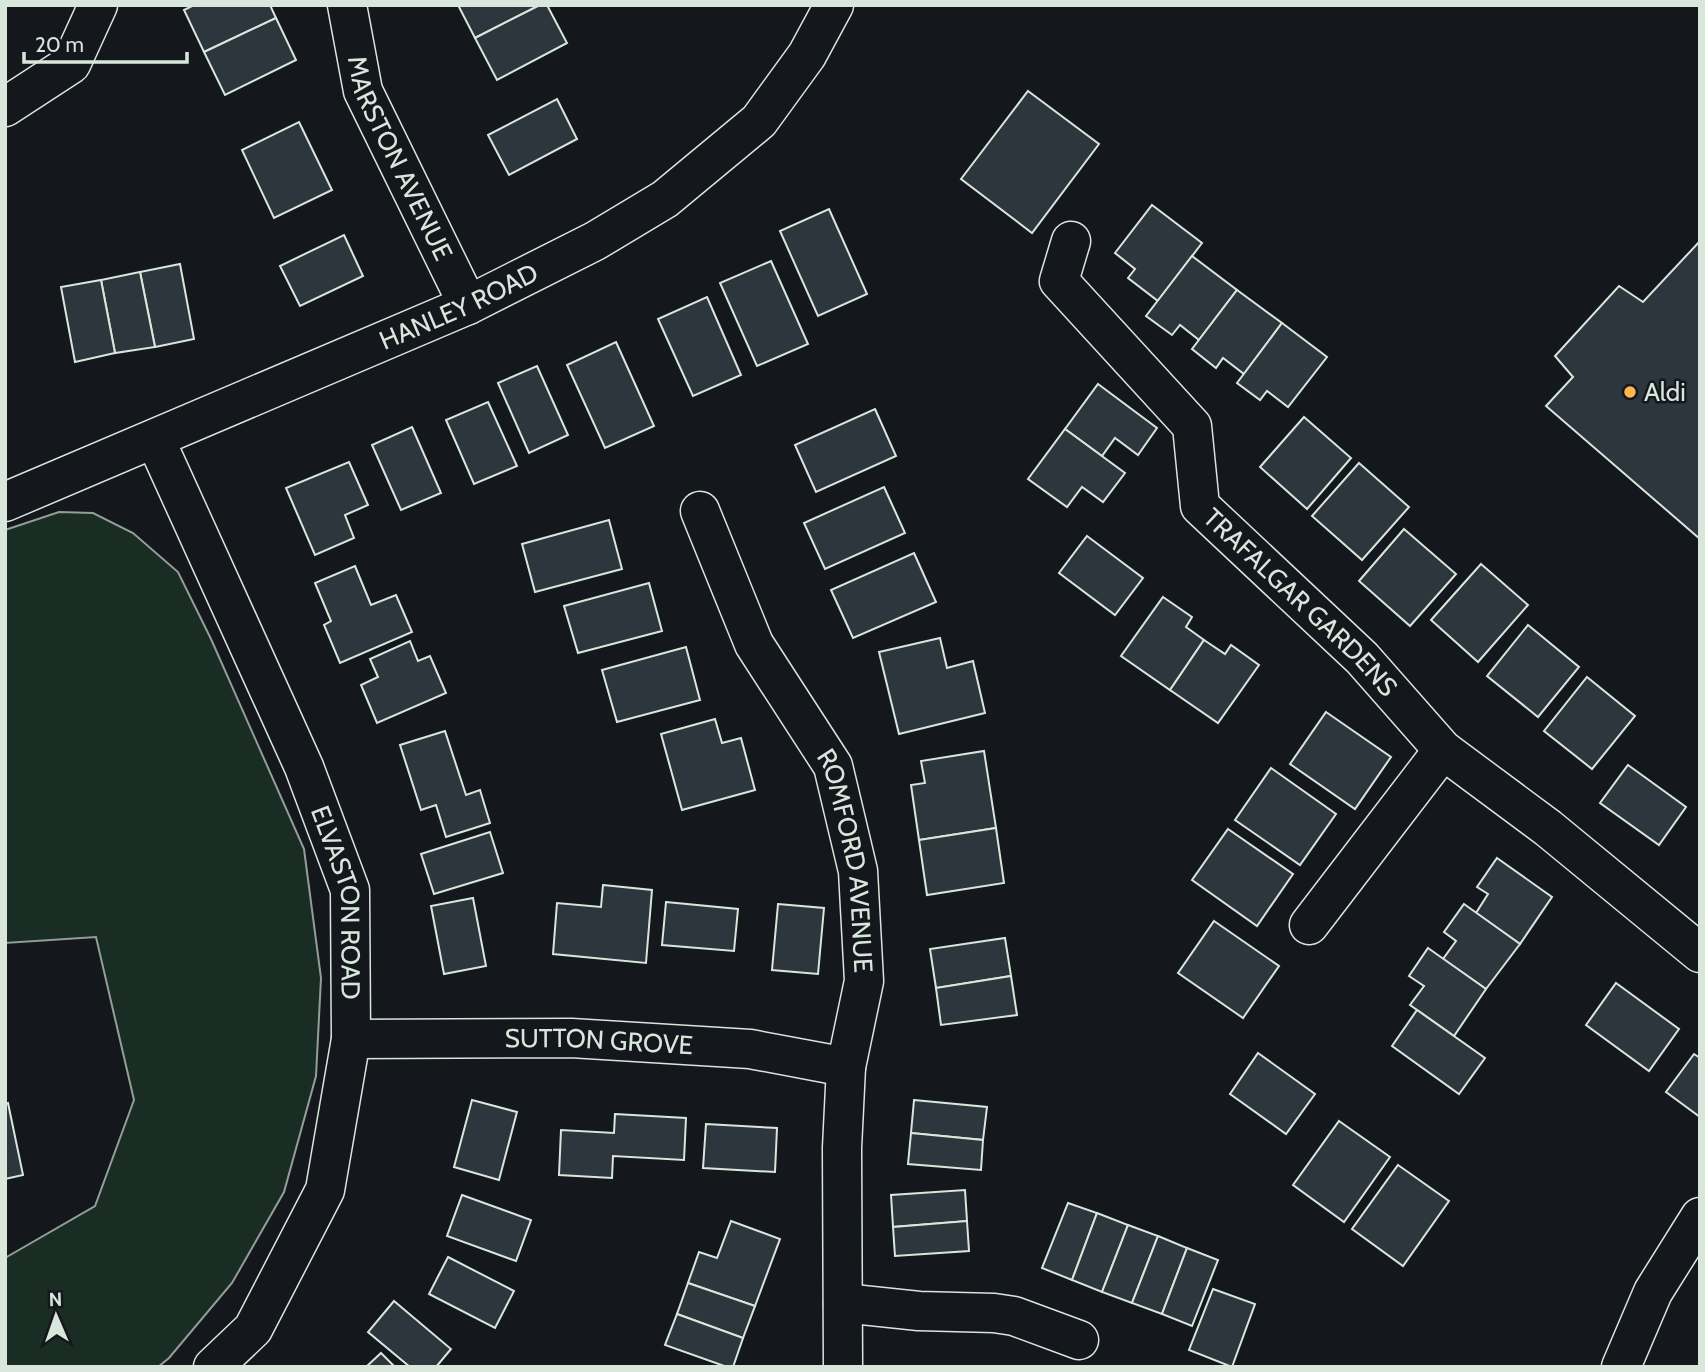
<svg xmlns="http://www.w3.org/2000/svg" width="1705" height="1372" font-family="Cabin,sans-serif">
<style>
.green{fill:#1a2d24;stroke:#939e99;stroke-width:2}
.building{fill:#2c363c;stroke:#d8e6dc;stroke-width:2}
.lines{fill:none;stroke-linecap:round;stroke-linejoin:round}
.minor-casing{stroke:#d8e6dc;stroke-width:41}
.minor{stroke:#14181c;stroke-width:38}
.poi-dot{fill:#ffb74d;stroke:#14181c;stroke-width:2.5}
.labels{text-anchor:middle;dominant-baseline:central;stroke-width:5;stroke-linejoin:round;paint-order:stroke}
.street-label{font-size:26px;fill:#d8e6dc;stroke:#14181c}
.poi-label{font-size:26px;fill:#d8e6dc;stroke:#14181c;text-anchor:start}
</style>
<rect width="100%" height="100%" fill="#14181c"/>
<path class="green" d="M59 512 93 513 133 533 178 572 211 639 304 849 321 978 316 1076 284 1192 232 1283 169 1358 158 1367H5V1258L95 1206 134 1100 96 937 5 943V530Z"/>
<g class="building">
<path d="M194 5H270L276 18 204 52 184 10Z"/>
<path d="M458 5H540L475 38Z"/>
<path d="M540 5H547L567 43 497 80 475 38Z"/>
<path d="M276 18 296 60 225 95 204 52Z"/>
<path d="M1028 91 1099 144 1032 233 961 179Z"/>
<path d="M557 99 577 139 509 175 488 135Z"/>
<path d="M299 122 332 190 274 218 242 150Z"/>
<path d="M1152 205 1202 243 1158 301 1128 278 1135 269 1115 253Z"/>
<path d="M829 209 867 294 818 316 780 231Z"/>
<path d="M344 235 363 276 300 306 280 266Z"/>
<path d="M1700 241V539L1546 406 1573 377 1555 356 1619 286 1643 302Z"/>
<path d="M1192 256 1237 290 1199 340 1180 325 1172 335 1146 316Z"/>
<path d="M771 261 808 344 757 366 720 283Z"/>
<path d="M180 264 194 339 155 347 140 272Z"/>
<path d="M140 272 155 347 115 353 101 280Z"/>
<path d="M101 280 115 353 75 362 61 287Z"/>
<path d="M1237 290 1282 323 1244 374 1223 358 1216 368 1192 349Z"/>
<path d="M707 297 741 375 693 396 658 319Z"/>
<path d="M1282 323 1327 357 1288 407 1267 391 1260 400 1237 383Z"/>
<path d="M616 342 654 426 605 448 567 365Z"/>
<path d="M537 366 568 435 529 453 498 383Z"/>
<path d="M1098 384 1157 428 1138 455 1115 438 1102 456 1065 429Z"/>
<path d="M488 402 517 466 474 484 446 420Z"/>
<path d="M875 409 896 456 816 492 795 445Z"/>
<path d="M1304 417 1351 458 1307 509 1260 467Z"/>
<path d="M412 427 441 493 401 510 372 445Z"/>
<path d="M1065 429 1125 473 1103 502 1082 487 1067 507 1028 479Z"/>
<path d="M349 462 368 505 345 515 354 538 315 555 286 488Z"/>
<path d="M1359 463 1409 507 1362 560 1312 516Z"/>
<path d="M884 487 905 533 825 569 804 523Z"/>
<path d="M609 520 622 569 535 592 522 544Z"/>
<path d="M1404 529 1456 574 1410 626 1359 581Z"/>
<path d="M1087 536 1143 578 1115 615 1059 573Z"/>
<path d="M914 553 936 602 853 638 831 590Z"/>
<path d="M1481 564 1528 605 1478 662 1431 620Z"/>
<path d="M355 566 371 605 396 595 412 632 340 663 324 625 331 621 315 583Z"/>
<path d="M649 583 662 631 578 653 564 606Z"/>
<path d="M1163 597 1192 617 1186 627 1204 640 1170 690 1121 656Z"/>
<path d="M1528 625 1579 667 1538 717 1487 676Z"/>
<path d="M940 638 947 668 973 661 985 713 899 734 879 652Z"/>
<path d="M1204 640 1225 654 1231 645 1259 665 1218 723 1170 690Z"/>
<path d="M410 641 418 661 430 656 446 693 377 723 361 685 378 677 370 659Z"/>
<path d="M686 647 700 700 617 722 602 670Z"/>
<path d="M1587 677 1635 716 1592 769 1544 731Z"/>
<path d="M1326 712 1391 757 1355 809 1290 764Z"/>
<path d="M715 719 722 743 741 738 755 790 682 810 661 734Z"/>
<path d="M445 731 466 795 480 790 490 823 446 837 436 805 421 810 400 745Z"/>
<path d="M984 751 996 828 919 840 911 785 925 783 921 761Z"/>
<path d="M1628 765 1686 807 1659 845 1600 803Z"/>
<path d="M1271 768 1336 814 1300 865 1235 820Z"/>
<path d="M996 828 1004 883 927 895 919 840Z"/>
<path d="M1228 829 1293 874 1257 926 1192 880Z"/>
<path d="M490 832 503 873 434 894 421 854Z"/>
<path d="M1497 858 1552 897 1520 944 1476 913 1488 894 1477 887Z"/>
<path d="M603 885 652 890 646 963 553 954 557 903 601 907Z"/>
<path d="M473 898 486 966 444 974 431 906Z"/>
<path d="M666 902 738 909 734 951 662 945Z"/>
<path d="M778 904 824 908 818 974 772 970Z"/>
<path d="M1464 904 1520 944 1486 989 1443 959 1456 941 1444 932Z"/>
<path d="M1214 921 1279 966 1243 1018 1178 973Z"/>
<path d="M1005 938 1011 976 936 988 930 949Z"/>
<path d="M1428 948 1486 989 1454 1036 1410 1005 1424 986 1409 976Z"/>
<path d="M1011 976 1017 1015 941 1025 936 988Z"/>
<path d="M1616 983 1679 1029 1649 1071 1586 1025Z"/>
<path d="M1417 1010 1485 1058 1459 1094 1392 1046Z"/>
<path d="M1258 1053 1315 1094 1286 1134 1230 1094Z"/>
<path d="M1694 1054 1700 1058V1117L1666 1092Z"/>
<path d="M472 1100 517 1112 499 1180 454 1167Z"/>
<path d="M914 1100 987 1107 983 1140 911 1133Z"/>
<path d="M8 1103 23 1175 5 1179V1104Z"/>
<path d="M615 1114 686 1118 684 1160 613 1156 612 1178 559 1175 561 1130 614 1133Z"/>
<path d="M1339 1121 1390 1157 1344 1222 1293 1185Z"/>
<path d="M706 1124 777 1128 775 1172 703 1168Z"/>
<path d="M911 1133 983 1140 981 1170 908 1164Z"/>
<path d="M1398 1165 1449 1201 1403 1266 1352 1229Z"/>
<path d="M965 1190 967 1221 893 1227 891 1195Z"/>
<path d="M462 1195 531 1220 516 1261 447 1236Z"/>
<path d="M1068 1203 1097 1213 1072 1280 1042 1268Z"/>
<path d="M1097 1213 1128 1225 1102 1292 1072 1280Z"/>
<path d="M731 1221 780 1239 755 1306 688 1283 699 1252 717 1258Z"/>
<path d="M967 1221 969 1251 895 1256 893 1227Z"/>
<path d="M1128 1225 1158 1236 1132 1303 1102 1292Z"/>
<path d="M1158 1236 1187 1248 1162 1314 1132 1303Z"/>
<path d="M1187 1248 1218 1260 1192 1326 1162 1314Z"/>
<path d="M448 1257 514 1291 495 1328 429 1294Z"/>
<path d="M688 1283 755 1306 743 1338 677 1314Z"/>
<path d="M1213 1289 1255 1304 1232 1367 1189 1350Z"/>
<path d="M394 1301 451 1349 436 1367H410L368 1332Z"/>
<path d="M677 1314 743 1338 733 1367H727L665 1345Z"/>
<path d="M381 1353 395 1367H366Z"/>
</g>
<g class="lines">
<defs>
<g id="minor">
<path id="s1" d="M347 5 363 91 468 305"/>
<path d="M5 107 71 64 98 5"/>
<path id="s2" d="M1071 241 1059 281 1192 426 1200 506 1362 658 1443 750 1548 828 1700 953"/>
<path id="s3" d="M155 439 304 767 350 890 351 1039 325 1190 253 1329 213 1367"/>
<path id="s4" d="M5 502 468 305 595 241 665 199 759 121 807 55 834 5"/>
<path id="s5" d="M700 511 754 644 833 766 858 871 864 981 846 1067 842 1148 843 1367"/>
<path d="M1309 925 1443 750"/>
<path id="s6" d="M351 1039 571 1038 750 1049 846 1067"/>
<path d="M843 1303 919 1311 994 1313 1014 1316 1079 1340"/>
<path d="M1621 1367 1653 1292 1700 1217"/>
</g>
</defs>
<use href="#minor" class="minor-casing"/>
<use href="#minor" class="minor"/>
</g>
<circle class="poi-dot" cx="1630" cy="392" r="7"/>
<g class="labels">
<g class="street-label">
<text stroke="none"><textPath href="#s1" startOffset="163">MARSTON AVENUE</textPath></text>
<text stroke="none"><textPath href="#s4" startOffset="494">HANLEY ROAD</textPath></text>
<text stroke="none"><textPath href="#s2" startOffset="458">TRAFALGAR GARDENS</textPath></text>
<text stroke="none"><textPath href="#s5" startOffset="385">ROMFORD AVENUE</textPath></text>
<text stroke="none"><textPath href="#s3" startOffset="502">ELVASTON ROAD</textPath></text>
<text stroke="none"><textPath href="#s6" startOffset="248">SUTTON GROVE</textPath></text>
</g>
<g class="poi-label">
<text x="1644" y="392">Aldi</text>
</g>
</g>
<rect width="1705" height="1372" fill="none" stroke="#d8e6dc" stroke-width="14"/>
<g transform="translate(56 1316) rotate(358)" stroke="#14181c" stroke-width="5" paint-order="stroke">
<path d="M0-5L12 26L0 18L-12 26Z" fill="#d8e6dc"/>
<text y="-10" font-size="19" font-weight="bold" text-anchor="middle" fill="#d8e6dc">N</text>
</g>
<path d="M24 52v10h163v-10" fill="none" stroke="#d8e6dc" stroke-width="3.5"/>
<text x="35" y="52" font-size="21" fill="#d8e6dc" stroke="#14181c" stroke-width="5" paint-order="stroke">20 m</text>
</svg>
